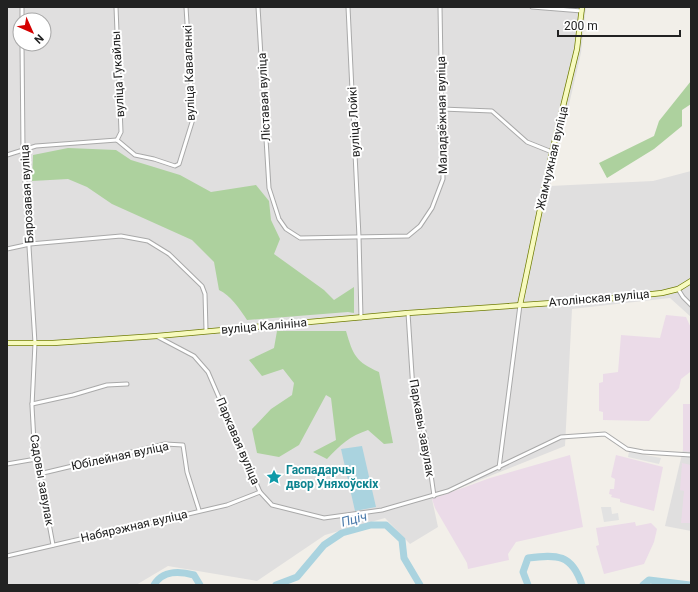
<svg xmlns="http://www.w3.org/2000/svg" width="698" height="592" font-family="Roboto,sans-serif">
<style>
.residential{fill:#e0dfdf;fill-rule:evenodd}
.industrial{fill:#ebdbe8}
.forest{fill:#add19e}
.parking{fill:#e2e2e2}
.water{fill:#aad3df}
.lines{fill:none;stroke-linecap:round;stroke-linejoin:round}
.river{stroke:#aad3df;stroke-width:7}
.street-casing{stroke:#a9a9a9;stroke-width:5}
.secondary-casing{stroke:#707d05;stroke-width:6}
.street{stroke:#fff;stroke-width:3}
.secondary{stroke:#f7fabf;stroke-width:4.5}
.labels{text-anchor:middle;dominant-baseline:central;stroke-width:4;stroke-linejoin:round;paint-order:stroke}
.street-label{font-size:12px;fill:#222;stroke:#fff}
.culture-label{font-size:12px;font-weight:bold;fill:#0d838f;stroke:#fff;text-anchor:start}
.water-label{font-size:13px;font-style:italic;fill:#4a7aab;stroke:#fff}
</style>
<rect width="100%" height="100%" fill="#f2efe9"/>
<g class="residential">
<path d="M7 7H586L581 53 550 186 653 181 691 171V317L670 298 572 309 565 446 432 499 438 527 410 544 385 518 325 535 257 581 168 566 136 585H7ZM20 20H44V44H20Z"/>
<path d="M691 416V531L665 526Z"/>
</g>
<g class="industrial">
<path d="M666 315 686 317 691 328 690 372 681 379 679 388 649 421 603 420V412L599 411V383L603 382V374L618 372 621 335 660 338Z"/>
<path d="M683 404H691V452L683 451Z"/>
<path d="M570 455 583 527 516 542 508 554 509 560 468 569 467 563 435 508 432 499 490 478Z"/>
<path d="M616 455 663 467 654 511 620 502V499L611 497 612 495 609 494 610 489H614L615 479 611 477Z"/>
<path d="M682 463 691 465V523H681L684 491 680 490Z"/>
<path d="M635 522 636 526 651 523 657 529 654 542 644 564 604 574 596 546 599 545 596 528Z"/>
</g>
<g class="forest">
<path d="M691 81V104L682 110V126L654 149 607 178 599 163 654 136 659 121Z"/>
<path d="M68 148 116 150 131 160 180 175 211 192 256 185 269 201 271 220 280 239 274 254 324 290 334 300 354 287V313L348 312 247 320C240 309 230 295 219 290L214 262 192 240 112 204 87 187 68 179 32 181 33 155Z"/>
<path d="M277 331H346C353 355 356 362 379 372L393 443 384 444 368 430C350 436 340 445 327 459L313 452 336 440 331 398 326 395 299 445 279 457 257 453 252 429 271 409 292 395 294 383 283 369 262 376 249 360 274 348Z"/>
</g>
<g class="parking">
<path d="M629 452 661 458 659 464 628 457Z"/>
<path d="M601 507H611L612 514 618 513 619 520 604 522Z"/>
</g>
<path class="water" d="M362 446 376 507 355 511 341 449Z"/>
<g class="lines">
<g class="river">
<path d="M154 585C163 570 179 571 194 575L200 585"/>
<path d="M276 585 297 577 324 545 342 533 371 525H386L402 540 404 558 420 585"/>
<path d="M528 585 523 572 528 558C557 554 572 554 582 585"/>
<path d="M643 585 649 580 690 585"/>
</g>
<defs>
<g id="street">
<path d="M22 7V20"/>
<path d="M116 7 121 132 117 140"/>
<path d="M258 7 269 188 279 219 286 229 300 238 408 236 420 226 432 208 443 179 440 7"/>
<path d="M348 7 359 237 361 318"/>
<path d="M532 7 582 11"/>
<path d="M22 44 23 150 35 343 32 406 34 442 53 545"/>
<path d="M442 109 492 111 527 142 552 152"/>
<path d="M117 140 135 155 154 159 175 166 179 164 193 119 186 7"/>
<path d="M7 155 36 146 117 140"/>
<path d="M7 249 30 244 121 236 148 241 169 254 202 286 205 294 206 330"/>
<path d="M678 289 683 297 691 305"/>
<path d="M408 313 413 390 426 439 434 496"/>
<path d="M158 337 194 356 208 372 260 492 272 505 324 518 382 510 448 491 561 437 605 434 627 449 643 452 691 455"/>
<path d="M32 404 73 395 107 385 127 384"/>
<path d="M7 464 36 459"/>
<path d="M499 468 520 305"/>
<path d="M39 474 165 444 183 445 187 472 199 510"/>
<path d="M7 556 227 505 260 492"/>
</g>
<g id="secondary">
<path d="M520 305 552 152 577 49 582 7"/>
<path d="M7 343H53L157 336 408 313 596 300 662 293 678 289 691 281"/>
</g>
</defs>
<use href="#street" class="street-casing"/>
<use href="#secondary" class="secondary-casing"/>
<use href="#street" class="street"/>
<use href="#secondary" class="secondary"/>
</g>
<defs>
<symbol id="sight-bare" viewBox="-9 -9 18 18"><path d="M0-6L1.8-2.2L6-1.7L2.9 1.2L3.7 5.4L0 3.3L-3.7 5.4L-2.9 1.2L-6-1.7L-1.8-2.2Z" fill="#0f9aa8" stroke="#fff" stroke-width="2.5" paint-order="stroke"/></symbol>
</defs>
<g fill-rule="evenodd">
<use href="#sight-bare" x="263" y="466" width="22" height="22"/>
</g>
<g class="labels">
<g class="street-label">
<text transform="translate(189 73) rotate(-92)">вуліца Каваленкі</text>
<text transform="translate(118 74) rotate(-93)">вуліца Гукайлы</text>
<text transform="translate(264 97) rotate(-93)">Ліставая вуліца</text>
<text transform="translate(442 115) rotate(-91)">Маладзёжная вуліца</text>
<text transform="translate(354 122) rotate(-93)">вуліца Лойкі</text>
<text transform="translate(552 158) rotate(-77)">Жамчужная вуліца</text>
<text transform="translate(27 194) rotate(-93)">Бярозавая вуліца</text>
<text transform="translate(599 298) rotate(-5)">Атолінская вуліца</text>
<text transform="translate(264 326) rotate(-5)">вуліца Калініна</text>
<text transform="translate(422 428) rotate(80)">Паркавы завулак</text>
<text transform="translate(238 441) rotate(67)">Паркавая вуліца</text>
<text transform="translate(120 456) rotate(-12)">Юбілейная вуліца</text>
<text transform="translate(42 480) rotate(80)">Садовы завулак</text>
<text transform="translate(134 526) rotate(-13)">Набярэжная вуліца</text>
</g>
<g class="culture-label">
<text x="286" y="470">Гаспадарчы<tspan x="286" dy="14">двор Уняхоўскіх</tspan></text>
</g>
<g class="water-label">
<text transform="translate(354 519) rotate(-15)">Пціч</text>
</g>
</g>
<rect width="698" height="592" fill="none" stroke="#222222" stroke-width="16"/>
<g transform="translate(32 32) rotate(135)"><circle r="19" fill="#ffffff" stroke="#a7a7a7"/>
<path d="M0-3L7 15L0 10L-7 15Z" fill="#d40000"/>
<text y="-6" font-size="11" font-weight="bold" text-anchor="middle" fill="#222222">N</text>
</g>
<path d="M558 30v6h122v-6" fill="none" stroke="#222222" stroke-width="2"/>
<text x="564" y="30" font-size="12" fill="#222222" stroke="#ffffff" stroke-width="3" paint-order="stroke">200 m</text>
</svg>
